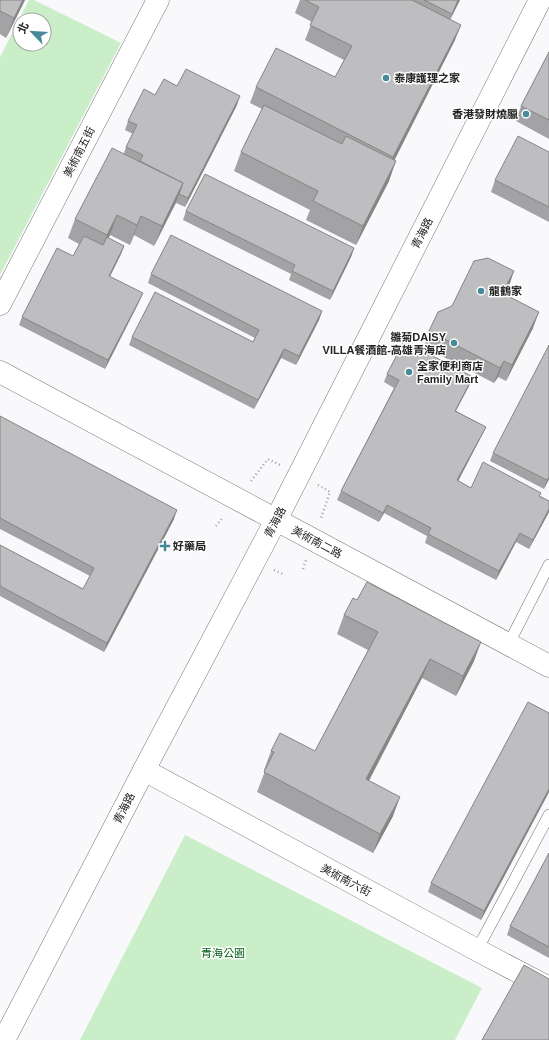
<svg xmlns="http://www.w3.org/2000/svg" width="549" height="1040" font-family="Arial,'Noto Sans TC',sans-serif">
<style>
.green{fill:#c9eec8;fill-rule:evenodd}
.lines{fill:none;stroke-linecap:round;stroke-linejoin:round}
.service-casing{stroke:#79797b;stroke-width:12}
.minor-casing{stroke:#79797b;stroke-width:23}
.path{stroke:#a3a3a5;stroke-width:2.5;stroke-dasharray:1 3;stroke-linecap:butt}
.service{stroke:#fff;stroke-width:11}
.minor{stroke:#fff;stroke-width:22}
.wall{fill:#a3a3a5}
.shaded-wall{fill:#858586}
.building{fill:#bebec0;stroke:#858586}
.poi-dot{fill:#48899b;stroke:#fff;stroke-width:1.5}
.labels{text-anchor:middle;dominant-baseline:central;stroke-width:3;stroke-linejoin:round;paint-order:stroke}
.poi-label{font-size:11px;font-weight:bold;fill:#232324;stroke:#fff;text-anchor:start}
.street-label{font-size:11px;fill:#232324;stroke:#fff}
.park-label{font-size:11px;fill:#005e10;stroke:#fff}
</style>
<rect width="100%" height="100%" fill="#f9f9fc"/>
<g class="green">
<path d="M29 0H34L121 43 0 275V57ZM20 20H44V44H20Z"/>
<path d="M185 835 482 988 455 1040H80Z"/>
</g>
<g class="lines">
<defs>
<g id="service">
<path d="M508 645 549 565"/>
<path d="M477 950 549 815"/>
</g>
<g id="minor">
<path d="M0 304 158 0"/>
<path d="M0 372 549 666"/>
<path d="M144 770 477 950 549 988"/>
<path d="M4 1040 144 770 276 520 540 0"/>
</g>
</defs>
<use href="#service" class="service-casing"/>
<use href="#minor" class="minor-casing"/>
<g class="path">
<path d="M251 481 268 459 280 465"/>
<path d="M318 485 330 492 321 518"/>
<path d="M216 526 223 517"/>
<path d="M303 569 306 560"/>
<path d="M274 570 285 575"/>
</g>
<use href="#service" class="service"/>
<use href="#minor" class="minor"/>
</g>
<g class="wall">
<path d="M0 0H25L6 38 0 34Z"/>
<path d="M300 0H460L450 19 455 40 394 160 389 181 356 245 306 220 310 210 234 171 241 152 262 109 250 103 256 87 335 77 344 60 305 40 312 22 295 13Z"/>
<path d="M549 52V139L516 121 521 106Z"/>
<path d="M177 86 237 105 185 207 176 203 154 246 134 235 130 245 110 235 108 238 124 246 121 254 110 277 139 302 105 369 19 325 22 317 73 256 79 244 68 238 75 219 124 153 126 147 133 134 125 130 128 121 155 95Z"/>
<path d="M549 152V222L491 192 495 180Z"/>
<path d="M186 211 354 248 351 257 330 300 289 280 291 274 183 220Z"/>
<path d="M151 274 322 311 319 320 296 365 281 358 254 409 129 345 132 337 253 342 255 338 148 283Z"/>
<path d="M509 286 504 294 533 328 506 381 498 377 494 383 424 347 429 331Z"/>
<path d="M387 374 469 386 456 411 486 427 482 435 458 481 471 488 541 493 540 496 549 501V512L529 549 516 542 496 580 425 543 427 536 384 513 379 522 337 500 341 491 394 388 384 382Z"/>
<path d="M0 416 174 519 104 652 0 596V545L83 589 90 576 0 529Z"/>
<path d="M493 453 549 479 544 489 490 461Z"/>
<path d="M344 615 474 661 456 696 422 678 369 781 393 816 373 853 257 792 265 771 264 770 271 751H315L368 650 337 634Z"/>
<path d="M549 792 481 920 428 892 431 883Z"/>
<path d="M549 853V958L507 935 510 926Z"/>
</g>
<g class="shaded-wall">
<path d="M23 0H25L6 38 14 18Z"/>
<path d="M458 0H460L447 26 452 14Z"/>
<path d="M461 25 455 40 388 173 393 157Z"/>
<path d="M240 96 237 105 185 207 188 198Z"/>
<path d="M396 161 389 181 356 245 363 226Z"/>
<path d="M183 183 176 202 154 246 162 226Z"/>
<path d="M117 215 110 235 100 254 107 235Z"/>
<path d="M141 216 134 235 130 245 137 225Z"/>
<path d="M124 246 121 254 105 285 109 276Z"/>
<path d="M354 248 351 257 330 300 333 291Z"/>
<path d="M514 271 509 286 497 309 502 293Z"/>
<path d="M143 293 139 302 105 369 108 360Z"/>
<path d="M322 311 319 320 296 365 299 356Z"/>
<path d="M539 312 533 328 506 381 512 365Z"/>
<path d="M284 349 281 358 254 409 258 400Z"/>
<path d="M504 361 498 377 494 383 500 368Z"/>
<path d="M473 377 469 386 451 419 455 411Z"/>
<path d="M486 427 482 435 454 489 457 480Z"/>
<path d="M549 477V479L544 489 547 480Z"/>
<path d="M387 505 384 513 379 522 383 513Z"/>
<path d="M549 509V512L529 549 533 540Z"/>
<path d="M177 510 174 519 104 652 107 643Z"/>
<path d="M520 533 516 542 496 580 499 571Z"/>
<path d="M481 642 474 661 456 696 463 676Z"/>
<path d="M430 659 422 678 359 799 366 779Z"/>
<path d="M549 789V792L481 920 484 911Z"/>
<path d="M400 797 393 816 373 853 380 834Z"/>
</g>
<g class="building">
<path d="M0 0H23L14 18 0 11Z"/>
<path d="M305 0H412L461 25 393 157 256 87 276 48 335 77 352 46 310 25 319 7Z"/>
<path d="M424 0H458L452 14Z"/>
<path d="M549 52V120L521 106Z"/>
<path d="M186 69 240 96 188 198 179 194 183 183 140 161 143 155 126 147 137 125 128 121 144 89 155 95 164 79 177 86Z"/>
<path d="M264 105 342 144 346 136 396 161 363 226 313 201 318 191 241 152Z"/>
<path d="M518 136 549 152V207L495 180Z"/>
<path d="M112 148 183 183 162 226 141 216 137 225 117 215 107 235 75 219Z"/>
<path d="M205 174 354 248 333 291 292 271 295 265 186 211Z"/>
<path d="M171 235 322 311 299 356 284 349 258 400 132 337 155 292 253 342 259 330 151 274Z"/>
<path d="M84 236 103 245 107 237 124 246 109 276 143 293 108 360 22 317 57 248 73 256Z"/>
<path d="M488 258 514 271 502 293 539 312 512 365 504 361 500 368 429 331 438 312 452 306 474 261Z"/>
<path d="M404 341 473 377 455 411 486 427 457 480 471 488 483 462 541 493 539 496 549 501V509L533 540 520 533 499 571 428 534 431 528 387 505 383 513 341 491 399 380 387 374Z"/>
<path d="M549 345V477L547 480 493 453Z"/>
<path d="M0 416 177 510 107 643 0 586V545L83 589 94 568 0 518Z"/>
<path d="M367 582 481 642 463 676 430 659 366 779 400 797 380 834 264 772 274 752 271 751 280 733 315 751 378 632 344 615 353 598 357 600Z"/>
<path d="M528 702 549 713V789L484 911 431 883Z"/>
<path d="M549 853V947L510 926Z"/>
<path d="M524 965 549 979V1040H482Z"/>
</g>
<g class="poi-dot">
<circle cx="386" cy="78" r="4"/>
<circle cx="526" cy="114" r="4"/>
<circle cx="481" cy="291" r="4"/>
<circle cx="454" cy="343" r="4"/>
<circle cx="409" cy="372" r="4"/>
<path d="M163 540h4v4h4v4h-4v4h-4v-4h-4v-4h4z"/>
</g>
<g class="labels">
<g class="poi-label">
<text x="394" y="78">泰康護理之家</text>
<text x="518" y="114" text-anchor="end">香港發財燒臘</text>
<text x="489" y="291">龍鶴家</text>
<text x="446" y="337" text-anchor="end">雛菊DAISY<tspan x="446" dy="13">VILLA餐酒館-高雄青海店</tspan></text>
<text x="417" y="366">全家便利商店<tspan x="417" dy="13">Family Mart</tspan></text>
<text x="173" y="546">好藥局</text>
</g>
<g class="street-label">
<text transform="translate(79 152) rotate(-63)">美術南五街</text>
<text transform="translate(422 233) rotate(-63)">青海路</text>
<text transform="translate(275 522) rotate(-62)">青海路</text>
<text transform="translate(317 542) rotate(28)">美術南二路</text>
<text transform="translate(124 808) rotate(-63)">青海路</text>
<text transform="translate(346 880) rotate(28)">美術南六街</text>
</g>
<g class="park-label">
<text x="223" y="953">青海公園</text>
</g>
</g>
<g transform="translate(32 32) rotate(295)"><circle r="19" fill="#ffffff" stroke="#a7a7a7"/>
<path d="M0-3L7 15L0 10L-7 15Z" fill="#48899b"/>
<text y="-6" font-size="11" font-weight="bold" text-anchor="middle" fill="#232324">北</text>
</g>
</svg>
